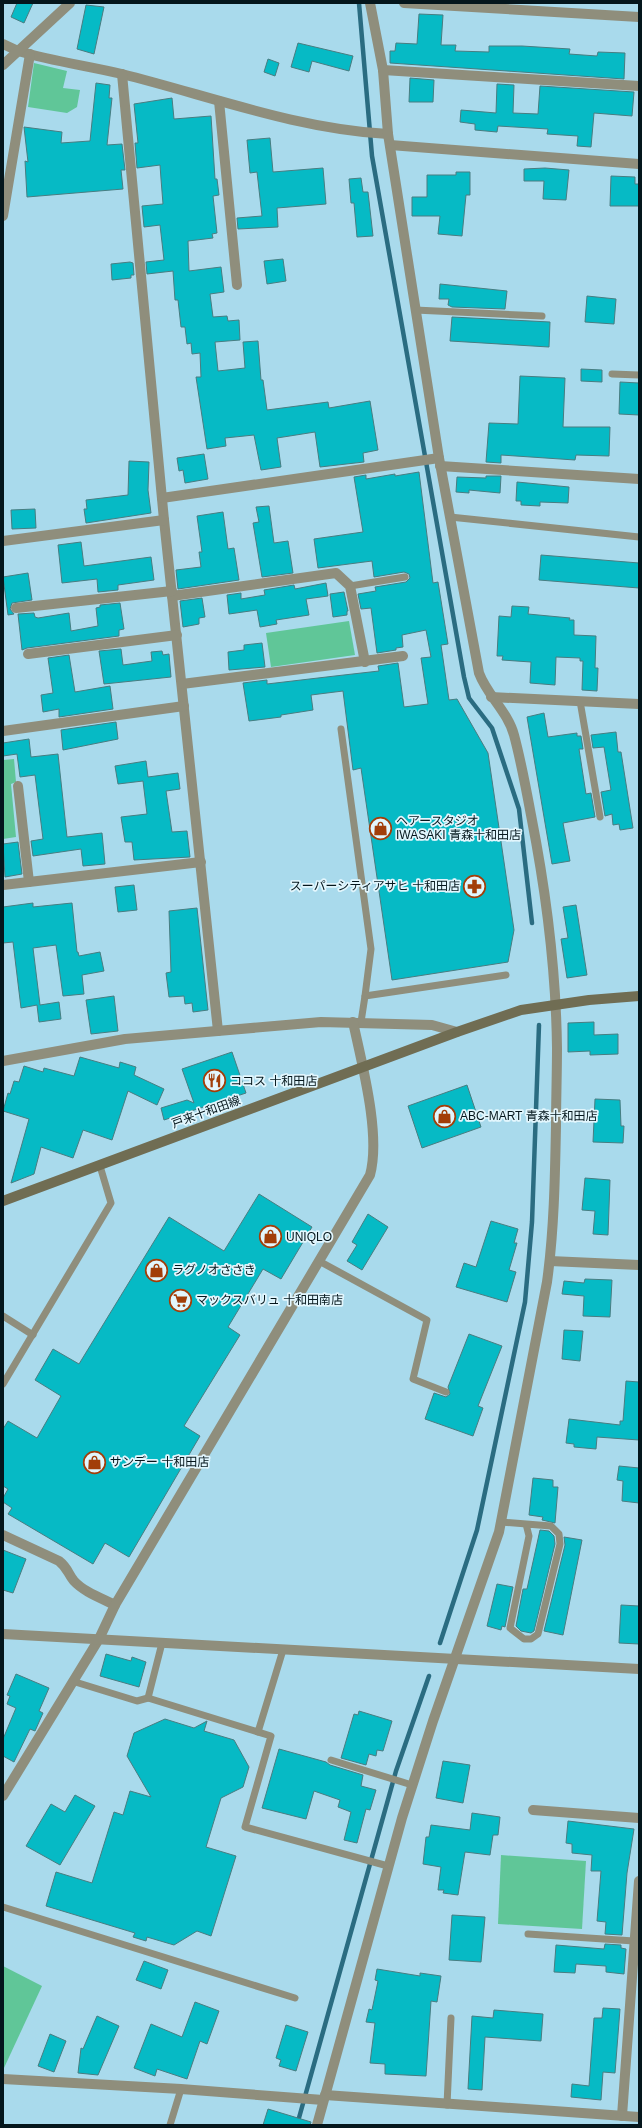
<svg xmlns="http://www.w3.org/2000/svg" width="642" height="2128" font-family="Helvetica,'Noto Sans JP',sans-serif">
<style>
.green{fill:#60c698}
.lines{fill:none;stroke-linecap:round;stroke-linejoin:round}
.stream{stroke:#2a6c81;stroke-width:4.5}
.building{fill:#06bac5;stroke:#487d81}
.service{stroke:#8f8e7c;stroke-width:7}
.minor{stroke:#8f8e7c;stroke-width:10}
.tertiary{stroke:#8f8e7c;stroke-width:10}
.secondary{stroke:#706d53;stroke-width:10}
.labels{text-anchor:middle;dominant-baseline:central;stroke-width:3.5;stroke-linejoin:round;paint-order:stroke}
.poi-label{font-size:12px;fill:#04161c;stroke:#e2f6fd;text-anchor:start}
.street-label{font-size:12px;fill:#04161c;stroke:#e2f6fd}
</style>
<rect width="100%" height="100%" fill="#a9daec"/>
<g class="green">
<path d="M34 63 67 71 63 88 80 90 77 107 67 113 28 107Z"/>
<path d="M349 621 355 655 271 667 266 633Z"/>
<path d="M14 759 16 782 11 784 16 837 3 839V760Z"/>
<path d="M501 1855 586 1861 582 1929 498 1924Z"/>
<path d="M3 1966 42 1986 4 2068H3Z"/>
</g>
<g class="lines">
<g class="stream">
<path d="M359 3 372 156 464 677 469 698 492 728 519 809 532 923"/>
<path d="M440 1643 477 1530 525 1302 532 1222 539 1025"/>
<path d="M297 2125 396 1771 429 1676"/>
</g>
</g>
<g class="building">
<path d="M17 3H33L24 23 11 17Z"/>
<path d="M86 5 104 7 94 54 77 49Z"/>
<path d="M419 14 443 15 441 45H456L455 51 489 52V46H522L570 49 569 54 597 56 598 52 625 53 624 79 390 63V51H395L396 43 417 44Z"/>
<path d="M298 43 353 56 349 71 312 61 309 72 291 67Z"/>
<path d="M268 59 279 63 275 76 264 72Z"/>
<path d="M410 78 434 80 433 102H409Z"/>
<path d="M96 83 110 85 109 98H112L107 145 122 144 125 170H121L123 189 27 197 25 161 28 162 24 127 62 132 61 143 90 141Z"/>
<path d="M497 84 514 85 513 113 538 114 540 86 634 92 632 116 594 113 591 147 577 146 578 136 547 134 548 129 498 126 497 132 475 130V124L460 122 461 110 496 113Z"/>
<path d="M172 98 174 119 211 116 215 179H217L219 195 213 196 217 233 212 234 213 238 188 241 189 271 221 267 224 292 210 294 213 317 227 316 228 321 239 320 240 340 215 342 218 371 245 368 243 342 258 341 261 380H263L267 410 328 402 329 408 370 401 378 450 363 453 364 462 320 467 315 432 277 438 281 467 261 470 254 435 225 438 226 446 207 449 196 377H201L200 353 192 354 191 343 187 344 185 327H181L178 300H175L173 271 147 274 146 262 164 260 160 225 144 227 142 206 163 204 161 179 160 165 137 168 135 143H138L134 104Z"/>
<path d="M270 138 273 172 323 168 326 204 277 208 278 227 238 229 237 218 262 216 257 172 250 173 247 140Z"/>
<path d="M545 168 569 170 566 200 543 199 544 181H524V169Z"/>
<path d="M456 172H470V195H466L462 236 438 234 440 216H412V197H427V175H456Z"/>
<path d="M611 176 635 177V184H639V206H610Z"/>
<path d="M361 178 363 192H368L373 236 357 237 354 203H351L349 179Z"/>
<path d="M283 259 286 281 267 284 264 261Z"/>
<path d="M130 262 133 263 134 275H131V278L112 280 111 264Z"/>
<path d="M440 284 507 291 505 309 452 307 448 305 449 299H439Z"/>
<path d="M587 296 616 299 614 324 585 322Z"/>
<path d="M452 317 550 322 549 347 450 341Z"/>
<path d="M581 369 602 370V382L581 381Z"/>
<path d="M520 376 565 378 563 427H610L609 456 576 455 575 460 501 455V463L486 462 489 423 518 424Z"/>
<path d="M620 382 639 383V415L619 414Z"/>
<path d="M204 454 208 479 185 483 183 470 179 471 177 458Z"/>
<path d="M129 461 149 462 148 490 151 513 86 523 84 509H87L86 500 128 495Z"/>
<path d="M419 472 433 583 438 582 448 644 441 645 449 700 457 699 488 753 514 930 508 962 392 980 361 768 353 770 343 691 311 695 313 710 281 715V717L249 721 243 683 267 680V684L335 676 379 671 378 666 398 663 404 707 428 704 421 658 431 657 426 630 402 635 403 647 396 648V650L377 653 371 608 361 609 358 594 376 591 375 587 406 582 410 578 409 574 404 572 374 577 372 561 318 568 314 539 363 532 354 477 366 475V479L395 474V476Z"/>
<path d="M486 476H501L500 493 469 490V493L456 492 457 477 486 478Z"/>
<path d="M517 482 569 487 568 503 540 502V506L521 505V501H516Z"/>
<path d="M269 506 274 543 288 541 293 573 262 577 253 523 259 522 256 507Z"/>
<path d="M35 509 36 528 12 529 11 510Z"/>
<path d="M223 512 228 549 234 548 239 580 178 589 176 570 201 567 199 552H202L197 516Z"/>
<path d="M81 542 84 566 151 557 154 580 118 585V590L98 592 97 579 62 583 58 545Z"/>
<path d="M541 555 639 563V588L539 580Z"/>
<path d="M28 573 32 600 12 603 10 609 14 614 8 615 3 577Z"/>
<path d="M326 583 328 596 306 599 309 615 276 620 277 624 260 627 257 610 229 614 227 595 241 593V599L265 595 264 590 294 585 295 589Z"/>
<path d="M344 592 348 611H347V615L333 617 330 594Z"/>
<path d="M202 598 205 617 199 618V624L183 627 180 601Z"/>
<path d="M120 603 124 629 119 630V636L27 648 22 650 18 614 34 613 35 617 38 618 69 613 71 631 98 626 96 608 100 607V605Z"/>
<path d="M512 606 529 607 528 614 570 618 569 620H574V635L596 636 595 668H598L597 691 582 690 583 661H580V658L556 657 555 685 530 683 531 662 502 660 503 656H497L499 616 511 617Z"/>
<path d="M262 643 265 667 229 670 228 652 244 650V645Z"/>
<path d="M121 649 123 665 152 661 151 652 162 651 163 655 169 654 171 677 104 684 99 651Z"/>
<path d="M69 655 75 692 110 686 113 709 59 717V709L43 712 41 695 53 693 48 658Z"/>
<path d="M544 713 548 737 577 733V736H581L583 749H579L586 794 591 793 595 817 563 823 570 861 552 864 527 717Z"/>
<path d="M116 722 118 739 63 750 61 730Z"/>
<path d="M616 732 618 752H621L633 828 620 830 619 824 613 825 612 814 605 816 601 792 611 790 604 747 593 748 591 735Z"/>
<path d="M29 739 31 757 58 754 67 837 102 833 105 864 83 866 81 849 33 856 31 841 43 839 35 775 20 777 17 754 3 756V743Z"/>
<path d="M146 761 148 777 178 773 180 789 166 791 172 832 187 831 190 857 134 860 132 842H125L121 817 147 814 143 781 118 784 115 766Z"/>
<path d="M18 842 22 874 5 877 3 844Z"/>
<path d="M134 885 137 910 118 912 115 887Z"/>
<path d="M33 903V907L72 903 77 952H78L79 956 100 952 104 971 82 975 84 994 63 996 56 945 33 948 40 1005 59 1002 61 1019 39 1022 37 1005 21 1008 13 942 3 943V907Z"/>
<path d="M576 905 587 975 567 978 561 939 568 938 563 907Z"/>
<path d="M197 908 208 1010 193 1012 192 1003 185 1004 184 996 169 997 166 973 171 972 169 911Z"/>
<path d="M114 996 118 1031 91 1034 86 1000Z"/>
<path d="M594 1022V1035L618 1034V1054L590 1055V1051L568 1052V1023Z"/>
<path d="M232 1052 246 1093 164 1120 161 1108 187 1100 194 1103 182 1069Z"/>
<path d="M80 1057 119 1068 120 1062 136 1067 134 1075 164 1089 157 1105 128 1091 112 1140 83 1130 73 1158 41 1147 34 1174 11 1183 29 1119 3 1111 8 1093 10 1094 14 1081 19 1082 24 1066 43 1072 44 1068 74 1076Z"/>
<path d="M467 1085 481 1127 422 1148 408 1106Z"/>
<path d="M595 1099 620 1100 621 1126H624L623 1143 593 1142Z"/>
<path d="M585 1178 610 1180 608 1235 593 1234 595 1211 582 1210Z"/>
<path d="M259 1194 312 1227 281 1279 263 1269 228 1327 240 1335 184 1426 200 1436 129 1557 105 1543 93 1564 8 1514 12 1508 3 1502V1498L8 1489 3 1486V1429L8 1421 37 1438 61 1396 35 1380 53 1349 79 1364 169 1217 224 1251Z"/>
<path d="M368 1214 388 1227 362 1270 347 1261 357 1245 352 1242Z"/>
<path d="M491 1221 518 1229 514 1243H517L509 1270 516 1272 507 1302 456 1287 464 1263 476 1267Z"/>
<path d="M585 1279 612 1280 610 1317 583 1316 584 1296 562 1294 564 1281 584 1283Z"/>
<path d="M564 1330 583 1331 580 1361 562 1359Z"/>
<path d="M469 1334 502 1346 478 1406 483 1408 473 1436 425 1419 434 1393 446 1397 450 1394 448 1387Z"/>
<path d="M626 1381 639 1382V1440L597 1437 596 1449 574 1447V1444L566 1443 569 1419 620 1425V1421H623Z"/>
<path d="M619 1466 639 1468V1503L622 1501 623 1481 617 1480Z"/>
<path d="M533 1478 553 1480V1487H558L555 1523 542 1520 543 1517 529 1515Z"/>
<path d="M540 1530 549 1531 554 1536 555 1544 534 1631 531 1633 521 1631 516 1626 523 1589H527Z"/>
<path d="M564 1537 582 1540 563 1635 544 1631 565 1545Z"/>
<path d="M3 1550 26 1559 13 1593 3 1590Z"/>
<path d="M497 1584 513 1587 505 1627 502 1626 501 1630 487 1626Z"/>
<path d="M621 1605 639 1606V1644L619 1643Z"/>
<path d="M106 1654 131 1661 132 1657 146 1662 139 1687 100 1676Z"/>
<path d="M16 1674 49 1688 39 1711 43 1713 35 1731 30 1729 14 1762 3 1756V1739L16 1708 7 1704 10 1696 7 1695Z"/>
<path d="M359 1711 392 1721 383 1751 377 1750 376 1756 369 1754 366 1765 341 1758 354 1714 358 1715Z"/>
<path d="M165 1719 194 1728 207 1721 204 1731 234 1740 249 1767 243 1787 221 1798 206 1847 236 1856 211 1936 197 1931 174 1945 147 1937 146 1941 133 1937 135 1933 46 1906 56 1872 92 1883 114 1812 123 1815 130 1791 151 1797 127 1756 134 1733Z"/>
<path d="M279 1749 326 1762 330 1765 363 1775 361 1786 376 1790 370 1810 366 1809 357 1843 344 1840 351 1812 338 1807 340 1800 314 1791 306 1819 262 1808Z"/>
<path d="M443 1761 470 1765 463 1803 436 1798Z"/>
<path d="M75 1795 95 1806 60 1865 26 1846 51 1804 65 1812Z"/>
<path d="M472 1813 500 1817 498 1835H493L490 1855 465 1852 458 1895 443 1893 444 1890H438L441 1867 423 1864 426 1837H429L431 1825 470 1830Z"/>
<path d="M568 1821 634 1829 627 1873 622 1935 605 1934 606 1922 597 1921 601 1871H591L592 1855 572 1853V1844L566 1843Z"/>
<path d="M452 1915 485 1917 481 1962 449 1960Z"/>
<path d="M605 1944 621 1945V1948L626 1949 624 1974 606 1972V1966L576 1964 575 1973 554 1972 556 1945 604 1949Z"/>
<path d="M144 1961 168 1970 161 1989 136 1980Z"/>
<path d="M377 1969 420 1976V1973L441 1976 437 2002 431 2001 426 2076 385 2074V2064L370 2063 375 2023 366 2022 369 2009 372 2010 378 1981 375 1980Z"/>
<path d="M195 2002 219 2011 207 2044 200 2041 187 2079 157 2069 155 2076 134 2068 151 2024 182 2037Z"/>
<path d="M603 2008 620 2009 615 2073 603 2072 601 2100 571 2097 572 2084 589 2086 594 2018H602Z"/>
<path d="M494 2010 543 2014 541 2041 485 2037 482 2090 468 2089 472 2016 493 2018Z"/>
<path d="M97 2016 119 2026 98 2075 78 2073 81 2048 83 2049Z"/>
<path d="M286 2025 308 2032 296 2071 279 2066 281 2060 276 2058Z"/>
<path d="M50 2034 66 2041 54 2072 38 2066Z"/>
<path d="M268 2109 311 2122 310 2125H263Z"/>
</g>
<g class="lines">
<g class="service">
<path d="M415 310 542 316"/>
<path d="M612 374 639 375"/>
<path d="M450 517 639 537"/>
<path d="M350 586 405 577"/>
<path d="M580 701 600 817"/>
<path d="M341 729 371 949 365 996"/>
<path d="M361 1022 365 996 506 975"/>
<path d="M319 1261 427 1320 413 1379 446 1392"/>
<path d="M3 1316 33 1335"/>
<path d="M3 1384 111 1203 100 1166"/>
<path d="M501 1522 551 1526 559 1534 560 1544 538 1634 531 1639H524L510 1628 529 1536 526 1524"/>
<path d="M162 1643 148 1698 271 1736 245 1827 388 1866"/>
<path d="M72 1681 137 1701 148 1698"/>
<path d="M258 1732 283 1650"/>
<path d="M331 1760 412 1785"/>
<path d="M3 1907 295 1998"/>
<path d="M528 1934 634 1941"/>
<path d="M447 2105 451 2018"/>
<path d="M170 2125 181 2089"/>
</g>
<g class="minor">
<path d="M404 3 639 17"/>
<path d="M18 51C52 61 88 66 122 74 210 96 297 129 388 134"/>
<path d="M383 70 639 86"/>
<path d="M122 74 164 520 218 1031"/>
<path d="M219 101 237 285"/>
<path d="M390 145 639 164"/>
<path d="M3 216 30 54"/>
<path d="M440 466 639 479"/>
<path d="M162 498 439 458"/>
<path d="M3 541 164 520"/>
<path d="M172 596 336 573 350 586 365 662"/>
<path d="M16 608 172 591"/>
<path d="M28 654 177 635"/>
<path d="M182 684 403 656"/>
<path d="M491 697 639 704"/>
<path d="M3 731 184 706"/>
<path d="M18 786 29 882"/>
<path d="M3 885 201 862"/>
<path d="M3 1061 125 1039 321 1022 432 1025 457 1032"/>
<path d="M550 1261 639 1265"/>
<path d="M3 1535 59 1561C68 1568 68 1574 74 1581 84 1592 101 1598 115 1605"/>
<path d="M3 1796 99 1639 115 1605 370 1175C381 1135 362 1064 353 1022"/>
<path d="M533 1810 639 1818"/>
<path d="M3 2079 181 2089 323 2100"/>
<path d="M622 2116 639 1881"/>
</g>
<g class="tertiary">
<path d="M3 44 18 51"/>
<path d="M3 65 70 3"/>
<path d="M3 1634 639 1669"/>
<path d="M325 2095 639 2117"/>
<path d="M317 2125 402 1818 433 1721 499 1532 547 1282C554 1231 555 1178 556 1126 556 1100 557 1074 557 1048 556 970 546 891 531 815 526 788 521 761 514 735 508 712 487 695 479 673L439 458 388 134 383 70 370 3"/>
</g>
<path class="secondary" d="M3 1201 457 1032 521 1010 589 1000 639 996"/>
</g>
<defs>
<symbol id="shop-ring" viewBox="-11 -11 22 22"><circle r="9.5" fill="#e2f6fd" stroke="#a23e09" stroke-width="1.5"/><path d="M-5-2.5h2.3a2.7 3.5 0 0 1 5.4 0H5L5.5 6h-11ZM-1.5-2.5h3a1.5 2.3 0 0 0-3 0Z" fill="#a23e09"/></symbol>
<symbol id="pharmacy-ring" viewBox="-11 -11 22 22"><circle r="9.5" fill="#e2f6fd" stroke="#a23e09" stroke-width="1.5"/><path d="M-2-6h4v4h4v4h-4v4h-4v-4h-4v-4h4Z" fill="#a23e09"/></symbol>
<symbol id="restaurant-ring" viewBox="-11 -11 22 22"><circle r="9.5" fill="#e2f6fd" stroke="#a23e09" stroke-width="1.5"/><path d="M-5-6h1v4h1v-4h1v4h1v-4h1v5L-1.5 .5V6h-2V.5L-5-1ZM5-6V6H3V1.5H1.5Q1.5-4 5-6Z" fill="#a23e09"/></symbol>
<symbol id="supermarket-ring" viewBox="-11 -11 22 22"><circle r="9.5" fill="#e2f6fd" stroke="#a23e09" stroke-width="1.5"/><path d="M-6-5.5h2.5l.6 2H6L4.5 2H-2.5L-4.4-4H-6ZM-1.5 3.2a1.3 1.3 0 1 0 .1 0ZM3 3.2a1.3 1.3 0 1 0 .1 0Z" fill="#a23e09"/></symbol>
</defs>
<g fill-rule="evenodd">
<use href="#shop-ring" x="368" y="816" width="25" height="25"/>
<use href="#pharmacy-ring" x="462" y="874" width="25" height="25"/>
<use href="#restaurant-ring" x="202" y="1068" width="25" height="25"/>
<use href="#shop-ring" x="432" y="1104" width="25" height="25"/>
<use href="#shop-ring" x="258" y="1224" width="25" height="25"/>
<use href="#shop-ring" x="144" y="1258" width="25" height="25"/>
<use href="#supermarket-ring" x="168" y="1288" width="25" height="25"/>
<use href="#shop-ring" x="82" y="1450" width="25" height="25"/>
</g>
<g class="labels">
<g class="poi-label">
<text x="396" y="821">ヘアースタジオ<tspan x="396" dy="14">IWASAKI 青森十和田店</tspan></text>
<text x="460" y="886" text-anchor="end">スーパーシティアサヒ 十和田店</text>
<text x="230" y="1081">ココス 十和田店</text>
<text x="460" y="1116">ABC-MART 青森十和田店</text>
<text x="286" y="1237">UNIQLO</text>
<text x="172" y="1270">ラグノオささき</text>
<text x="196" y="1300">マックスバリュ 十和田南店</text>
<text x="110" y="1462">サンデー 十和田店</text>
</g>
<g class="street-label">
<text transform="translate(206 1112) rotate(-20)">戸来十和田線</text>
</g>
</g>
<rect width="642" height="2128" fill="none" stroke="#04161c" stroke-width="8"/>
</svg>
